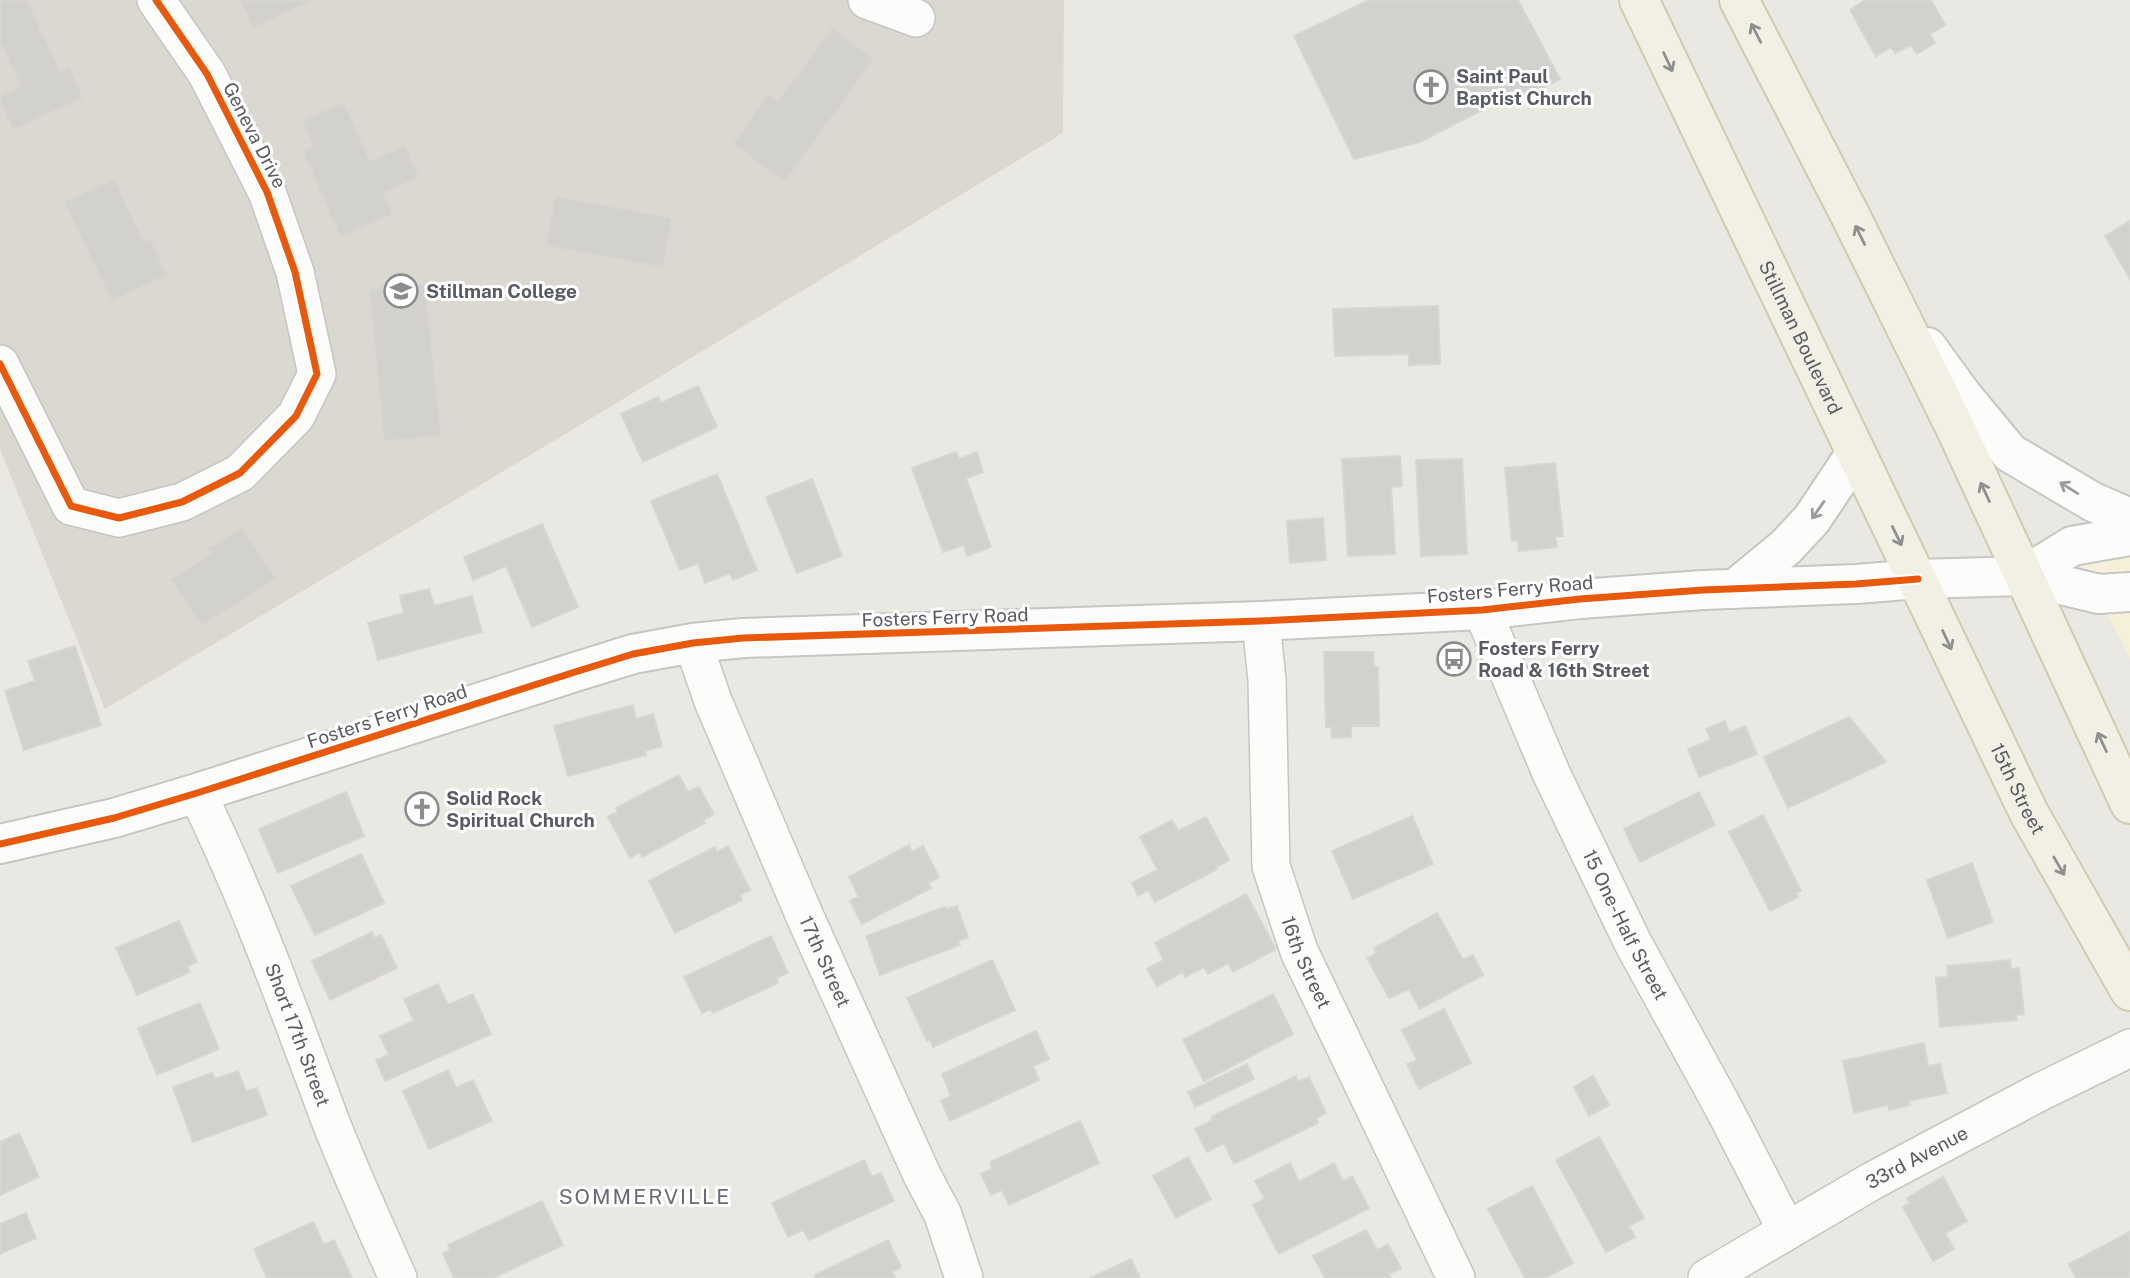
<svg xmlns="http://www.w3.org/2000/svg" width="2130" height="1278" font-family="'Public Sans',sans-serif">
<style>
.commercial{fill:#f5f0d9}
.education{fill:#dad8d0}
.building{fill:#d2d1cd;stroke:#d8d6d1;stroke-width:2}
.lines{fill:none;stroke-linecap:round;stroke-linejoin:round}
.minor-casing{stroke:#c5c6c4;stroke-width:40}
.tertiary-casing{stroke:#c5c6c4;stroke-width:42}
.secondary-casing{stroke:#c6c7c6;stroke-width:42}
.primary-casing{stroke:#d2caaf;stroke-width:42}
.minor{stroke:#fcfcfb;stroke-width:37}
.tertiary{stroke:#fcfcfb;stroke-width:38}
.secondary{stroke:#fcfcfb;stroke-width:38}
.primary{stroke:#f2f0e5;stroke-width:38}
.cycleway-casing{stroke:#fff;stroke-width:11}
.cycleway{stroke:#e8590c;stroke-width:7}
.oneway{stroke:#8e8f8f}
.oneway2{stroke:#9a9b9f}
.labels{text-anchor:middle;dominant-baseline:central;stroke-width:6;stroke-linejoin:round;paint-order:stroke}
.poi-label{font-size:19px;font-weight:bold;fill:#585b61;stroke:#fff;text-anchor:start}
.street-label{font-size:19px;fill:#585b61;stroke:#fff}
.neighbourhood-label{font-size:21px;letter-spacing:2px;fill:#696d73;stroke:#fff}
</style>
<rect width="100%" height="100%" fill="#e9e8e2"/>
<path class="commercial" d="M2067 538 2130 553V658Z"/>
<path class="education" d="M0 0H1064L1063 133 532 454 105 709 0 449Z"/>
<g class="building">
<path d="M0 0H27L60 71 70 67 83 98 13 130 0 102V96L21 87 0 41Z"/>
<path d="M240 0H314L253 28Z"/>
<path d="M1369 0H1518L1560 79 1513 104 1509 96 1420 142 1354 159 1294 36Z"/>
<path d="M1865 0H1931L1945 25 1930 34 1935 43 1917 54 1911 45 1895 53 1891 47 1876 56 1850 10Z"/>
<path d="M832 28 874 59 785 182 733 144 768 94 778 101Z"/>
<path d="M344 102 370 161 405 146 419 177 383 193 393 214 340 237 303 151 313 146 302 120Z"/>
<path d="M114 179 144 241 150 238 167 275 112 301 64 202Z"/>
<path d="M555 196 672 218 663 267 546 246Z"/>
<path d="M2130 221V279L2105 236Z"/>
<path d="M425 284 441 436 384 441 369 289Z"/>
<path d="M1438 306 1440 364 1409 365V354L1335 356 1333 309Z"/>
<path d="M698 386 717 427 643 462 621 414 658 397 661 403Z"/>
<path d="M956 452 959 459 977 452 983 472 966 478 991 547 967 556 964 545 943 552 912 468Z"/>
<path d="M1400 456 1402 486 1391 487 1395 554 1348 556 1342 459Z"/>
<path d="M1462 459 1467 554 1421 556 1416 460Z"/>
<path d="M1555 463 1563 536H1555L1557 547 1519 551 1518 540 1512 541 1505 468Z"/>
<path d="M717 474 757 570 733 580 730 573 705 583 698 563 680 570 651 501Z"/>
<path d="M812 479 842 556 797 573 766 497Z"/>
<path d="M1323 518 1326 560 1290 563 1287 521Z"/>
<path d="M542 524 578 607 532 627 506 566 473 580 464 557Z"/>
<path d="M242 527 276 579 201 626 171 579 212 553 207 549Z"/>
<path d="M429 589 434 606 472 596 482 632 378 660 368 623 404 613 400 596Z"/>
<path d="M75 646 101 725 24 750 5 691 35 681 28 661Z"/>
<path d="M1324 652H1373L1374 667H1378L1379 726H1351V737L1332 738 1331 727H1326Z"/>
<path d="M633 705 636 719 653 714 662 746 645 751 646 755 568 776 554 726Z"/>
<path d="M1849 717 1886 762 1788 808 1764 757Z"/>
<path d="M1725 721 1729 733 1745 726 1757 754 1699 777 1688 749 1711 740 1706 729Z"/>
<path d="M679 775 688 792 699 787 714 814 703 820 705 823 642 857 640 852 630 858 608 817 618 812 616 808Z"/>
<path d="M346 792 364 836 278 873 259 829Z"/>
<path d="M1699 792 1715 825 1640 862 1624 829Z"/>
<path d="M1763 815 1801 891 1796 893 1798 897 1770 911 1729 832Z"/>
<path d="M1412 816 1433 864 1353 899 1332 851Z"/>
<path d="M1206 817 1229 860 1216 867 1217 869 1155 902 1148 890 1138 896 1132 883 1158 870 1140 837 1172 820 1178 831Z"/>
<path d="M909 845 912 852 923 846 939 877 928 883 931 888 862 924 850 901 859 897 849 877Z"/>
<path d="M728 846 750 890 740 895 742 900 675 933 649 881 715 847 717 852Z"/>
<path d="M361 854 384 903 315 935 291 886Z"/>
<path d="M1972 863 1993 922 1948 938 1927 880Z"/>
<path d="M1246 894 1276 949 1233 972 1228 963 1208 974 1204 967 1185 977 1183 972 1157 986 1147 969 1164 960 1155 943Z"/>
<path d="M957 906 968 937 958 941 960 945 880 975 866 936 945 907 947 909Z"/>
<path d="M1437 913 1463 960 1473 955 1483 975 1420 1009 1409 989 1389 998 1367 958 1377 953 1374 948Z"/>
<path d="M179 921 197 962 187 966 190 972 137 995 116 948Z"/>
<path d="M372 932 375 938 381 935 397 968 330 1000 312 961Z"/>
<path d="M771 936 788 973 776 978 778 983 713 1013 711 1009 702 1013 684 977Z"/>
<path d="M992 960 1015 1010 933 1047 930 1040 927 1041 907 998Z"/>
<path d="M2010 960 2011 969 2019 968 2024 1014 2016 1015 2017 1020 1940 1027 1936 978 1948 977 1947 966Z"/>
<path d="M438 984 448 1005 473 994 491 1034 385 1081 376 1060 389 1055 380 1036 414 1021 404 999Z"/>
<path d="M1273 994 1293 1034 1204 1081 1183 1040Z"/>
<path d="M200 1003 219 1049 157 1075 138 1028Z"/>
<path d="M1444 1009 1471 1063 1419 1089 1407 1064 1417 1060 1402 1030Z"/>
<path d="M1036 1031 1049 1059 1033 1066 1039 1080 950 1121 941 1101 951 1096 942 1074Z"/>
<path d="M1924 1043 1928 1066 1940 1064 1947 1093 1909 1101 1910 1105 1889 1110 1888 1105 1854 1113 1843 1061Z"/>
<path d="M1247 1064 1254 1079 1195 1107 1188 1092Z"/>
<path d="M448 1070 456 1088 473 1080 492 1121 429 1149 403 1091Z"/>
<path d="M238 1071 246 1091 257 1088 267 1115 193 1142 173 1087 212 1073 215 1079Z"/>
<path d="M1296 1076 1298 1082 1309 1077 1326 1113 1316 1118 1318 1123 1234 1164 1224 1143 1207 1152 1195 1129 1213 1120 1211 1117Z"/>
<path d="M1593 1076 1609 1105 1589 1116 1574 1087Z"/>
<path d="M1080 1121 1099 1163 1009 1205 1002 1190 991 1195 981 1174 992 1169 990 1162Z"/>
<path d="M19 1133 39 1177 0 1195V1142Z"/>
<path d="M1599 1137 1644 1218 1629 1226 1635 1237 1606 1252 1556 1160Z"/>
<path d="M1188 1157 1211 1199 1176 1218 1153 1176Z"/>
<path d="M864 1160 872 1177 881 1173 894 1201 809 1240 803 1230 788 1237 772 1203Z"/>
<path d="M1290 1163 1299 1182 1334 1163 1343 1181 1352 1176 1369 1208 1279 1254 1253 1205 1265 1199 1255 1181Z"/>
<path d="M1943 1177 1967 1221 1945 1233 1954 1249 1933 1261 1903 1207 1910 1203 1907 1198Z"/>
<path d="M1532 1186 1573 1263 1545 1278H1525L1488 1209Z"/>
<path d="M542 1201 563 1245 493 1278H454L443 1253 450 1250 448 1245Z"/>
<path d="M26 1213 36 1238 0 1254V1224Z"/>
<path d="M313 1222 324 1245 334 1240 352 1278H267L254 1249Z"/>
<path d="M1366 1230 1377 1250 1388 1244 1401 1268 1389 1274 1391 1278H1325L1313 1256Z"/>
<path d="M2130 1232V1278H2076L2069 1264Z"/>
<path d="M888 1240 901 1267 892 1272 895 1278H816L815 1275Z"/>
<path d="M1131 1259 1140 1278H1090Z"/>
</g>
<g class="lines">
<defs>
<g id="minor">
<path d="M867 0 916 18"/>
<path d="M0 364 71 506 119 518 182 502 240 473 296 416 317 374 295 272 267 192 207 74 156 0"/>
<path id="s1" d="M1482 610 1552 775 1633 943 1723 1107 1787 1231"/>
<path id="s2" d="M1261 621 1267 680 1271 866 1299 951 1456 1278"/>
<path id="s3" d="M693 643 713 701 806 919 922 1175 943 1215 964 1278"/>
<path id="s4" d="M197 793C249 899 289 1010 330 1120 351 1174 375 1226 398 1278"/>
<path id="s5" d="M1707 1278 1872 1181 2036 1094 2130 1048"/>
</g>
<g id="tertiary">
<path d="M1735 589 1786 547 1812 519 1856 453"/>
<path d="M0 844 114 818 197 793 575 672 633 654 693 643 743 638 1261 621 1482 610 1580 599 1703 590 1856 584 1918 579"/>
</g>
<g id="secondary">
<path d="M1927 347 1962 395 2010 453 2093 502 2130 518"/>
<path d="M2024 576 2072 546 2130 536"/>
<path d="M1918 579 2024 576 2099 594 2130 592"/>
</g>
<g id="primary">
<path id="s6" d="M1639 0 2029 813 2130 991"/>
<path d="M1739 0 1850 215 1953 423 2130 804"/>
</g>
</defs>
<use href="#minor" class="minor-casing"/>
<use href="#tertiary" class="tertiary-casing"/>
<use href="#secondary" class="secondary-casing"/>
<use href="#primary" class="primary-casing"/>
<use href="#minor" class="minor"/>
<use href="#tertiary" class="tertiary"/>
<use href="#secondary" class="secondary"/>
<use href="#primary" class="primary"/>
<defs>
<g id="cycleway">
<path d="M0 364 71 506 119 518 182 502 240 473 296 416 317 374 295 272 267 192 207 74 156 0"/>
<path d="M0 844 114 818 197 793 575 672 633 654 693 643 743 638 1261 621 1482 610 1580 599 1703 590 1856 584 1918 579"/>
</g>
</defs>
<use href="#cycleway" class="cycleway-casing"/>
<use href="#cycleway" class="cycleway"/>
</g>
<defs><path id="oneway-shaft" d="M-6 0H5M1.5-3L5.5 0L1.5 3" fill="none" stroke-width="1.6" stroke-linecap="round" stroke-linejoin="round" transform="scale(1.75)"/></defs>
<g class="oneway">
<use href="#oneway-shaft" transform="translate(1756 33) rotate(-117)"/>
<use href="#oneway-shaft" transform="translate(1668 62) rotate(65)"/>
<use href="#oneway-shaft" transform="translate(1860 235) rotate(-116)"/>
<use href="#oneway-shaft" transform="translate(1985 492) rotate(-115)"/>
<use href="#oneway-shaft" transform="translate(1897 536) rotate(64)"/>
<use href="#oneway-shaft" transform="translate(1947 640) rotate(65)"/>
<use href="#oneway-shaft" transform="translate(2102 742) rotate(-115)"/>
<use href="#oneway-shaft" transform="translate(2059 866) rotate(60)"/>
</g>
<g class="oneway2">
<use href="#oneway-shaft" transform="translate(2069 488) rotate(-148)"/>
<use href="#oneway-shaft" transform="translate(1818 510) rotate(125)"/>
</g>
<defs>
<symbol id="church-ring" viewBox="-11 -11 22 22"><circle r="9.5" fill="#fff" stroke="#8b8c8e" stroke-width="1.5"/><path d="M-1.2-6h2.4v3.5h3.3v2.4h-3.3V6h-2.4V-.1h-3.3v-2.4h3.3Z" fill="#8b8c8e"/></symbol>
<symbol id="university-ring" viewBox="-11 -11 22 22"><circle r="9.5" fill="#fff" stroke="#8b8c8e" stroke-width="1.5"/><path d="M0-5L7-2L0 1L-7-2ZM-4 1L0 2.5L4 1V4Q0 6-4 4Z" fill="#8b8c8e"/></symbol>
<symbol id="bus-ring" viewBox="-11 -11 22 22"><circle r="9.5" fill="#fff" stroke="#8b8c8e" stroke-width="1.5"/><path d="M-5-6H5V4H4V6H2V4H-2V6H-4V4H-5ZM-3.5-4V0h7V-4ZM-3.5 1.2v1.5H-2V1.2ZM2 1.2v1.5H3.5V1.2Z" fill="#8b8c8e"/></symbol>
</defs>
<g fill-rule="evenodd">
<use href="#church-ring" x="1412" y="68" width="38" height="38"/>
<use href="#university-ring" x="382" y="272" width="38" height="38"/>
<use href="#bus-ring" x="1435" y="640" width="38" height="38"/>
<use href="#church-ring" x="403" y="790" width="38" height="38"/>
</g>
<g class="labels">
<g class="poi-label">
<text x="1456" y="76">Saint Paul<tspan x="1456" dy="22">Baptist Church</tspan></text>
<text x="426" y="291">Stillman College</text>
<text x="1478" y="648">Fosters Ferry<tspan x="1478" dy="22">Road &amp; 16th Street</tspan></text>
<text x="446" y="798">Solid Rock<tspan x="446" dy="22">Spiritual Church</tspan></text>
</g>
<g class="street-label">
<text transform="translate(255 135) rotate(63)">Geneva Drive</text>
<text stroke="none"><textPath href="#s6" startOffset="374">Stillman Boulevard</textPath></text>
<text transform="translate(1510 589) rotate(-5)">Fosters Ferry Road</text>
<text transform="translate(945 617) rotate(-2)">Fosters Ferry Road</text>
<text transform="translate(387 716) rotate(-18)">Fosters Ferry Road</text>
<text stroke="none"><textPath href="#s6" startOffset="875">15th Street</textPath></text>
<text stroke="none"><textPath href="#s1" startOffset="346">15 One-Half Street</textPath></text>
<text stroke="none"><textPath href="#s3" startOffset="345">17th Street</textPath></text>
<text stroke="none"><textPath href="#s2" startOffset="348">16th Street</textPath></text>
<text stroke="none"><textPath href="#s4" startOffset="262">Short 17th Street</textPath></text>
<text stroke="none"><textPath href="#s5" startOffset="242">33rd Avenue</textPath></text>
</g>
<g class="neighbourhood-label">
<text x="645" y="1196">SOMMERVILLE</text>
</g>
</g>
</svg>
